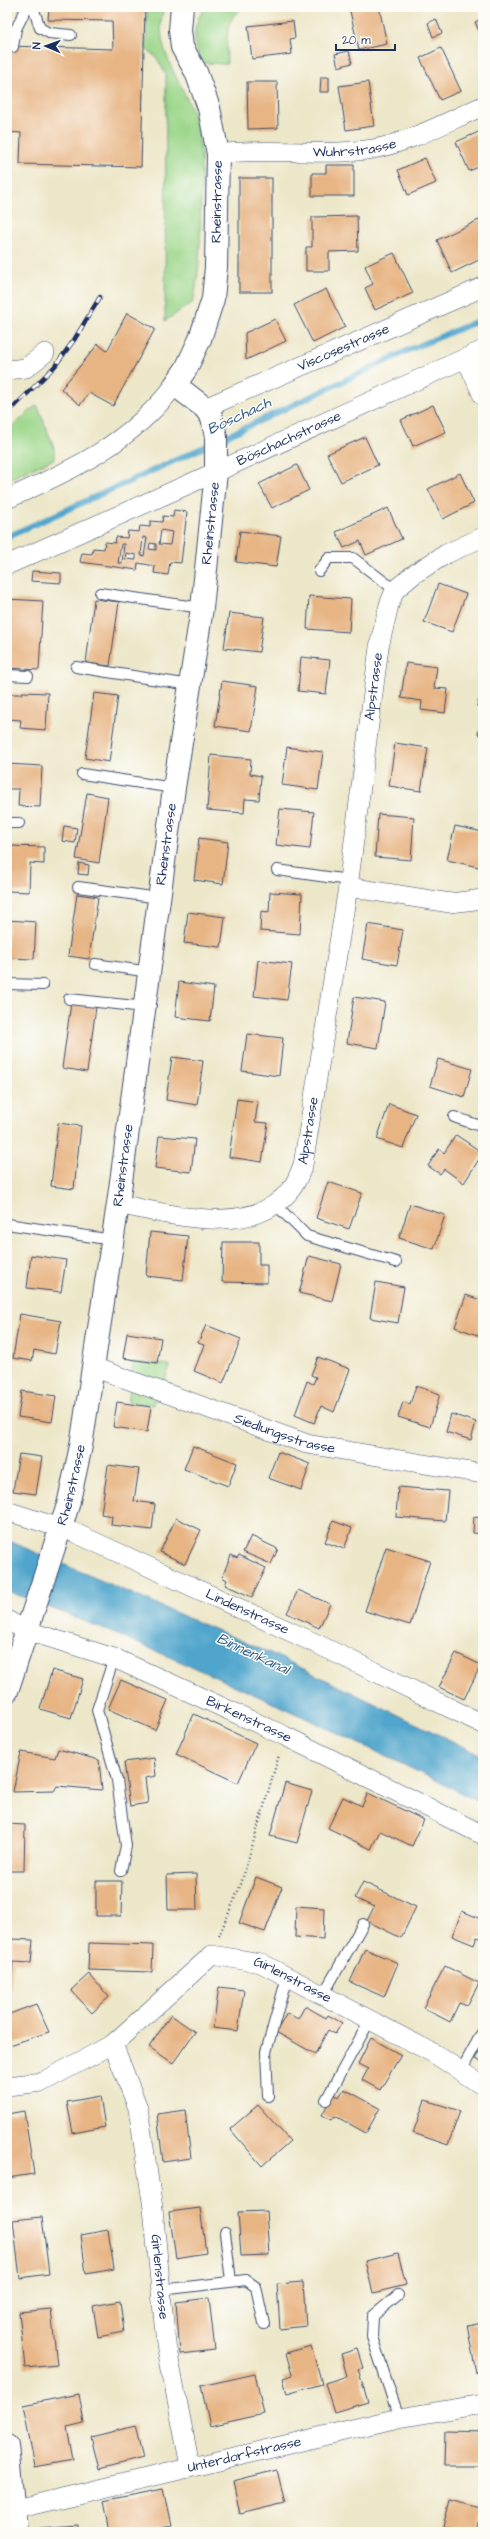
<svg xmlns="http://www.w3.org/2000/svg" width="490" height="2539" font-family="'Architects Daughter',sans-serif">
<style>
.green{fill:#9ad588;stroke:#5a8273}
.water{fill:#50a5cc;stroke:#366a95}
.lines{fill:none;stroke-linecap:round;stroke-linejoin:round}
.stream{stroke:#50a5cc;stroke-width:6}
.building{fill:#e7b483;fill-rule:evenodd}
.service-casing{stroke:#3a4b6e;stroke-width:12}
.minor-casing{stroke:#3a4b6e;stroke-width:20}
.tertiary-casing{stroke:#3a4b6e;stroke-width:24}
.path{stroke:#3a4b6e;stroke-width:2.5;stroke-dasharray:1 3;stroke-linecap:butt}
.service{stroke:#fff;stroke-width:10}
.minor{stroke:#fff;stroke-width:19}
.tertiary{stroke:#fff;stroke-width:22}
.rail-casing{stroke:#1b2f5e;stroke-width:4.5}
.rail{stroke:#fdfcf7;stroke-width:3;stroke-dasharray:9;stroke-linecap:butt}
.labels{text-anchor:middle;dominant-baseline:central;stroke-width:3;stroke-linejoin:round;paint-order:stroke}
.street-label{font-size:14px;fill:#1b2f5e;stroke:#fdfcf7}
.water-label{font-size:15px;font-style:italic;fill:#305e8a;stroke:#fdfcf7}
</style>
<rect width="100%" height="100%" fill="#fdfcf7"/>
<filter id="ink" filterUnits="userSpaceOnUse"><feTurbulence type="fractalNoise" baseFrequency=".025" numOctaves="2"/><feDisplacementMap in="SourceGraphic" scale="8" xChannelSelector="R" yChannelSelector="G"/><feConvolveMatrix kernelMatrix="1 2 1 2 8 2 1 2 1" color-interpolation-filters="sRGB"/></filter>
<filter id="wash" filterUnits="userSpaceOnUse"><feTurbulence type="fractalNoise" baseFrequency=".012" numOctaves="4" result="noise"/><feDisplacementMap in="SourceGraphic" scale="16" xChannelSelector="R" yChannelSelector="G"/><feGaussianBlur stdDeviation="0.9" result="paint"/><feColorMatrix in="noise" values="0 0 0 0 0 0 0 0 0 0 0 0 0 0 0 0 0 1.4 0 .05"/><feComposite in="paint" operator="in"/></filter>
<g filter="url(#wash)">
<rect width="100%" height="100%" fill="#ede7c9"/>
<g class="green">
<path d="M147 7H164C150 51 188 86 197 127 203 152 201 176 201 202 200 236 201 268 193 302L165 321 166 75 157 58 146 49Z"/>
<path d="M206 7H246C223 15 227 44 227 64L202 63C193 44 191 24 206 7Z"/>
<path d="M37 405 54 447V459L7 480V431Z"/>
<path d="M133 1362 170 1365 164 1384 132 1373Z"/>
<path d="M130 1387 155 1397 153 1405 128 1402Z"/>
</g>
<path class="water" d="M7 1540 279 1657 483 1756V1804C327 1726 170 1653 7 1591Z"/>
<g class="lines">
<g class="stream">
<path d="M221 439 411 349 483 319"/>
<path d="M7 537 211 444"/>
</g>
</g>
<g id="blocks">
<g class="building">
<path d="M49 7H145L141 167 20 164 21 133 7 132V46L113 49 112 21 48 20Z"/>
<path d="M349 7H379L387 44 359 50Z"/>
<path d="M483 18V34L481 35 475 22Z"/>
<path d="M436 19 442 33 433 37 428 23Z"/>
<path d="M293 21 295 38 290 39 292 54 252 59 248 26Z"/>
<path d="M441 48 461 91 440 100 420 58Z"/>
<path d="M349 51 352 63 338 67 335 54Z"/>
<path d="M321 77H329V92H320Z"/>
<path d="M247 82H277L278 128 248 129Z"/>
<path d="M368 82 374 126 346 130 339 86Z"/>
<path d="M483 130V165L469 171 456 142Z"/>
<path d="M425 158 436 183 408 195 398 170Z"/>
<path d="M326 165H354V196H312V173H326Z"/>
<rect x="239" y="178" width="33" height="114"/>
<path d="M357 216 358 251 329 252V271H306V247H312V217Z"/>
<path d="M483 218V258L452 273 437 240Z"/>
<path d="M394 253 413 293 375 310 365 288 373 284 365 266Z"/>
<path d="M326 289 345 327 313 343 294 305Z"/>
<path d="M127 313 155 329 113 406 89 393 80 405 61 389 98 344 107 351Z"/>
<path d="M275 319 286 341 246 360 245 333Z"/>
<path d="M433 405 446 432 413 446 401 420Z"/>
<path d="M365 437 378 465 341 482 327 454Z"/>
<path d="M297 465 309 490 272 508 259 484Z"/>
<path d="M460 473 474 503 443 519 428 489Z"/>
<path d="M388 508 402 539 366 555 360 541 344 548 336 532Z"/>
<path d="M174 510 187 512 181 563 170 562 168 575 154 573 155 566 138 563 137 570 80 562 82 553 92 554 93 548 104 549 105 542 115 543 116 537 127 538 128 531 139 532 140 526 150 527V521L162 522 163 516 173 517ZM161 530 172 532 170 545 159 544ZM143 537 147 538 144 556 141 555ZM150 543 156 544V550L149 549ZM121 544H124L122 563H118ZM126 553 136 555V560L125 559Z"/>
<path d="M240 531 281 536 276 567 236 562Z"/>
<path d="M32 571 61 573V583L31 581Z"/>
<path d="M438 584 466 594 452 632 424 622Z"/>
<path d="M309 596 351 599 349 632 307 629Z"/>
<path d="M7 599 43 601 39 670 7 668Z"/>
<path d="M94 599 119 602 110 666 86 663Z"/>
<path d="M229 613 264 617 259 652 224 648Z"/>
<path d="M301 657 330 660 326 694 298 691Z"/>
<path d="M406 663 437 667 434 688 448 689 445 713 421 710 422 701 401 698Z"/>
<path d="M222 681 258 686 251 731 215 726Z"/>
<path d="M483 686V708L477 706Z"/>
<path d="M22 692 48 693 46 730 20 728 21 720 7 719 8 694H22Z"/>
<path d="M94 693 118 696 109 762 85 758Z"/>
<path d="M483 717V736L478 734Z"/>
<path d="M395 743 428 748 421 791 389 786Z"/>
<path d="M287 747 323 752 318 790 282 785Z"/>
<path d="M211 755 251 759 250 774 261 776 259 800 245 799 244 813 207 810Z"/>
<path d="M7 764 42 766 40 807 18 806 19 789H7Z"/>
<path d="M87 793 108 797 99 863 76 859Z"/>
<path d="M280 809 314 812 310 849 276 845Z"/>
<path d="M378 814 414 817 411 860 375 857Z"/>
<path d="M64 826 77 828 75 843 62 841Z"/>
<path d="M455 826 483 832V868L447 860Z"/>
<path d="M199 838 228 842 223 884 194 880Z"/>
<path d="M10 846 44 847V864L30 863 29 892 8 891Z"/>
<path d="M79 863 89 865 88 875 78 874Z"/>
<path d="M270 892 302 894 300 934 260 931 261 911 269 912Z"/>
<path d="M77 894 98 897 89 959 68 956Z"/>
<path d="M188 912 225 917 221 947 184 943Z"/>
<path d="M8 920 36 922 34 959 7 958Z"/>
<path d="M368 924 403 930 397 965 362 959Z"/>
<path d="M258 960 292 964 287 1000 254 996Z"/>
<path d="M179 982 214 987 210 1021 175 1017Z"/>
<path d="M354 997 385 1002 378 1048 347 1043Z"/>
<path d="M71 1003 96 1007 87 1072 62 1068Z"/>
<path d="M247 1034 283 1038 279 1076 242 1071Z"/>
<path d="M172 1057 203 1061 197 1105 166 1100Z"/>
<path d="M438 1059 472 1069 464 1097 430 1086Z"/>
<path d="M237 1099 258 1102 255 1122 268 1123 262 1162 229 1157Z"/>
<path d="M389 1104 416 1114 403 1148 377 1139Z"/>
<path d="M58 1123 81 1126 74 1189 51 1186Z"/>
<path d="M456 1135 483 1153 464 1183 444 1169 440 1174 428 1166 439 1149 444 1153Z"/>
<path d="M159 1136 195 1139 191 1172 155 1168Z"/>
<path d="M328 1182 362 1193 349 1229 316 1218Z"/>
<path d="M410 1204 445 1215 434 1249 399 1238Z"/>
<path d="M150 1232 188 1236 183 1280 146 1276Z"/>
<path d="M223 1242H259V1265H267V1283L222 1282Z"/>
<path d="M31 1255 66 1260 61 1292 27 1288Z"/>
<path d="M309 1256 341 1264 332 1301 299 1293Z"/>
<path d="M376 1282 404 1287 398 1323 370 1318Z"/>
<path d="M466 1295 483 1301V1337L455 1327Z"/>
<path d="M20 1314 61 1321 55 1354 34 1350 32 1361 13 1358Z"/>
<path d="M206 1325 241 1339 223 1383 194 1371 204 1345 198 1343Z"/>
<path d="M127 1333 161 1338 157 1363 123 1358Z"/>
<path d="M318 1357 350 1369 334 1412 321 1406 314 1423 295 1415 307 1381 313 1384 316 1377 311 1375Z"/>
<path d="M416 1386 440 1394 430 1427 398 1417 403 1402 410 1404Z"/>
<path d="M22 1391 56 1396 52 1422 18 1417Z"/>
<path d="M117 1402 151 1407 147 1432 113 1427Z"/>
<path d="M451 1414 476 1422 471 1440 446 1432Z"/>
<path d="M193 1446 237 1463 228 1486 184 1469Z"/>
<path d="M278 1452 310 1464 301 1490 268 1478Z"/>
<path d="M19 1454 42 1457 36 1494 13 1491Z"/>
<path d="M108 1465 139 1469 134 1501 155 1504 152 1530 111 1525 112 1516 101 1514Z"/>
<path d="M398 1487 448 1491 445 1521 396 1517Z"/>
<path d="M474 1517 483 1518V1534L473 1533Z"/>
<path d="M176 1518 201 1530 185 1564 160 1552Z"/>
<path d="M333 1521 352 1528 344 1549 325 1542Z"/>
<path d="M251 1536 278 1549 271 1564 243 1552Z"/>
<path d="M386 1547 430 1561 410 1625 365 1611Z"/>
<path d="M231 1555 237 1558 239 1555 266 1568 252 1597 225 1585 227 1580 222 1577Z"/>
<path d="M298 1590 330 1604 319 1628 287 1613Z"/>
<path d="M456 1653 481 1665 464 1699 439 1687Z"/>
<path d="M52 1670 83 1679 71 1718 40 1709Z"/>
<path d="M121 1680 168 1700 155 1730 108 1709Z"/>
<path d="M194 1714 256 1743 238 1783 176 1754Z"/>
<path d="M58 1749 99 1760 102 1790 57 1786 54 1791 13 1792 21 1752 55 1758Z"/>
<path d="M154 1758 156 1776 145 1778 148 1803 130 1806 124 1762Z"/>
<path d="M285 1783 312 1791 297 1843 270 1836Z"/>
<path d="M368 1793 424 1820 412 1846 380 1831 371 1849 328 1828 343 1797 362 1806Z"/>
<path d="M7 1824 25 1825 24 1871H7Z"/>
<path d="M196 1874 197 1910H168L167 1875Z"/>
<path d="M256 1877 282 1887 265 1932 239 1923Z"/>
<path d="M96 1881H122L121 1916H96Z"/>
<path d="M363 1882 416 1907 401 1938 367 1921 374 1907 355 1898Z"/>
<path d="M296 1906 324 1908 323 1939 295 1937Z"/>
<path d="M462 1911 483 1920V1939L477 1937 474 1945 452 1936Z"/>
<path d="M12 1939 33 1940 31 1963 13 1962 10 1991H7V1952L11 1953Z"/>
<path d="M89 1943 153 1945 152 1972 88 1970Z"/>
<path d="M365 1949 398 1963 384 1997 350 1982Z"/>
<path d="M445 1966 479 1983 467 2006 459 2003 450 2022 423 2008Z"/>
<path d="M89 1974 109 1997 92 2013 71 1990Z"/>
<path d="M219 1987 244 1990 238 2031 213 2028Z"/>
<path d="M36 2004 49 2032 7 2046V2015Z"/>
<path d="M305 2006 326 2018 328 2015 342 2023 335 2034 328 2030 315 2054 276 2032 287 2013 298 2019Z"/>
<path d="M171 2015 195 2032 173 2063 149 2047Z"/>
<path d="M371 2038 401 2055 380 2090 362 2080 368 2069 358 2064Z"/>
<path d="M483 2044V2063L475 2059Z"/>
<path d="M344 2089 380 2108 366 2133 335 2116 332 2120 322 2115 333 2094 339 2097Z"/>
<path d="M100 2096 105 2127 73 2133 67 2102Z"/>
<path d="M425 2100 460 2111 448 2145 413 2133Z"/>
<path d="M258 2105 290 2141 262 2166 230 2129Z"/>
<path d="M185 2110 191 2158 163 2162 157 2114Z"/>
<path d="M24 2111 34 2174 7 2178V2114Z"/>
<path d="M200 2208 206 2253 176 2258 169 2212Z"/>
<path d="M266 2211 269 2255 241 2256 238 2212Z"/>
<path d="M42 2217 49 2274 20 2278 13 2220Z"/>
<path d="M108 2230 114 2269 86 2274 81 2235Z"/>
<path d="M398 2253 406 2285 373 2293 365 2261Z"/>
<path d="M303 2282 306 2326 280 2329 277 2284Z"/>
<path d="M209 2298 215 2350 180 2354 176 2302Z"/>
<path d="M120 2301 124 2332 98 2337 93 2306Z"/>
<path d="M51 2309 57 2365 25 2368 19 2312Z"/>
<path d="M483 2322V2372L476 2373 467 2325Z"/>
<path d="M311 2346 322 2384 287 2394 283 2378 292 2375 286 2353Z"/>
<path d="M357 2349 363 2368 358 2369 368 2402 334 2412 325 2383 347 2376 341 2354Z"/>
<path d="M255 2374 264 2414 210 2426 201 2386Z"/>
<path d="M79 2394 84 2423 67 2427 73 2460 35 2467 23 2405Z"/>
<path d="M135 2426 143 2458 99 2469 91 2437Z"/>
<path d="M445 2431 483 2432V2466H444Z"/>
<path d="M277 2470 285 2503 240 2514 233 2481Z"/>
<path d="M163 2489 171 2525 139 2532H109L103 2501Z"/>
<path d="M450 2500 482 2508 476 2532H461L443 2528Z"/>
<path d="M78 2525V2532H38V2528Z"/>
</g>
</g>
</g>
<g filter="url(#ink)">
<use href="#blocks" fill-opacity="0" stroke="#3a4b6e" stroke-width="1"/>
<g class="lines">
<defs>
<g id="service">
<path d="M33 7 40 28 49 33 71 35"/>
<path d="M13 47 16 29 27 7"/>
<path d="M319 571 329 558H353L395 590"/>
<path d="M100 593 202 608"/>
<path d="M76 667 190 685"/>
<path d="M7 675 28 676"/>
<path d="M82 774 174 788"/>
<path d="M7 823H19"/>
<path d="M277 870 349 880"/>
<path d="M78 887 160 898"/>
<path d="M95 964 150 972"/>
<path d="M7 984 43 985"/>
<path d="M69 999 145 1007"/>
<path d="M454 1117 483 1127"/>
<path d="M276 1205 307 1236 396 1262"/>
<path d="M7 1224 113 1240"/>
<path d="M114 1658 97 1710 117 1780 126 1846 121 1871"/>
<path d="M323 1995 363 1924"/>
<path d="M461 2071 483 2031"/>
<path d="M268 2096 266 2052 287 1977"/>
<path d="M326 2100 370 2020"/>
<path d="M225 2233 231 2281"/>
<path d="M161 2290 246 2280 256 2287 264 2324"/>
<path d="M398 2295 373 2316 372 2337 399 2418"/>
</g>
<g id="minor">
<path id="s1" d="M218 154C269 147 322 157 373 149 411 142 448 121 483 106"/>
<path d="M466 358 483 396"/>
<path d="M7 370 26 368 45 353"/>
<path id="s2" d="M205 408 483 287"/>
<path d="M7 499C73 470 129 444 175 385"/>
<path id="s3" d="M7 565 216 472 483 350"/>
<path d="M348 887 450 903 483 899"/>
<path id="s4" d="M118 1204C169 1214 254 1239 291 1189 297 1182 300 1172 303 1165L348 887 379 647 389 605 395 590 414 574 446 554 483 537"/>
<path id="s5" d="M93 1367 307 1444 483 1474"/>
<path id="s6" d="M7 1511 73 1532 315 1643 483 1724"/>
<path id="s7" d="M7 1620 25 1630 114 1658 161 1679 285 1736 483 1835"/>
<path id="s8" d="M113 2044 138 2108 153 2208 166 2344 190 2466"/>
<path id="s9" d="M7 2086 42 2082 113 2044 212 1955 261 1963 435 2054 483 2086"/>
<path id="s10" d="M7 2511 399 2418 483 2404"/>
</g>
<g id="tertiary">
<path id="s11" d="M7 1691 68 1505 81 1446 118 1204 174 788 202 608 216 472V437L212 418 205 408 175 385 186 369 200 339 213 299 216 267 218 154 209 108 196 72 182 47 180 30 182 7"/>
<path d="M7 2446 16 2532"/>
</g>
</defs>
<use href="#service" class="service-casing"/>
<use href="#minor" class="minor-casing"/>
<use href="#tertiary" class="tertiary-casing"/>
<path class="path" d="M219 1936 241 1884 279 1755"/>
<use href="#service" class="service"/>
<use href="#minor" class="minor"/>
<use href="#tertiary" class="tertiary"/>
<defs>
<path id="rail" d="M7 414 55 366 74 340 100 297"/>
</defs>
<use href="#rail" class="rail-casing"/>
<use href="#rail" class="rail"/>
</g>
</g>
<g class="labels">
<g class="street-label">
<text stroke="none"><textPath href="#s1" startOffset="137">Wuhrstrasse</textPath></text>
<text stroke="none"><textPath href="#s11" startOffset="1536">Rheinstrasse</textPath></text>
<text stroke="none"><textPath href="#s2" startOffset="151">Viscosestrasse</textPath></text>
<text stroke="none"><textPath href="#s3" startOffset="309">Böschachstrasse</textPath></text>
<text stroke="none"><textPath href="#s11" startOffset="1188">Rheinstrasse</textPath></text>
<text stroke="none"><textPath href="#s4" startOffset="694">Alpstrasse</textPath></text>
<text stroke="none"><textPath href="#s11" startOffset="864">Rheinstrasse</textPath></text>
<text stroke="none"><textPath href="#s4" startOffset="245">Alpstrasse</textPath></text>
<text stroke="none"><textPath href="#s11" startOffset="540">Rheinstrasse</textPath></text>
<text stroke="none"><textPath href="#s5" startOffset="203">Siedlungsstrasse</textPath></text>
<text stroke="none"><textPath href="#s11" startOffset="216">Rheinstrasse</textPath></text>
<text stroke="none"><textPath href="#s6" startOffset="261">Lindenstrasse</textPath></text>
<text stroke="none"><textPath href="#s7" startOffset="262">Birkenstrasse</textPath></text>
<text stroke="none"><textPath href="#s9" startOffset="334">Girlenstrasse</textPath></text>
<text stroke="none"><textPath href="#s8" startOffset="239">Girlenstrasse</textPath></text>
<text stroke="none"><textPath href="#s10" startOffset="244">Unterdorfstrasse</textPath></text>
</g>
<g class="water-label">
<text transform="translate(239 416) rotate(-25)">Böschach</text>
<text transform="translate(253 1654) rotate(25)">Binnenkanal</text>
</g>
</g>
<rect width="490" height="2539" fill="none" stroke="#fdfcf7" stroke-width="24"/>
<g transform="translate(46 46) rotate(272)" stroke="#fdfcf7" stroke-width="3" paint-order="stroke">
<path d="M0-3L7 15L0 10L-7 15Z" fill="#1b2f5e"/>
<text y="-6" font-size="11" font-weight="bold" text-anchor="middle" fill="#1b2f5e">N</text>
</g>
<path d="M336 44v6h59v-6" fill="none" stroke="#1b2f5e" stroke-width="2"/>
<text x="342" y="44" font-size="12" fill="#1b2f5e" stroke="#fdfcf7" stroke-width="3" paint-order="stroke">20 m</text>
</svg>
